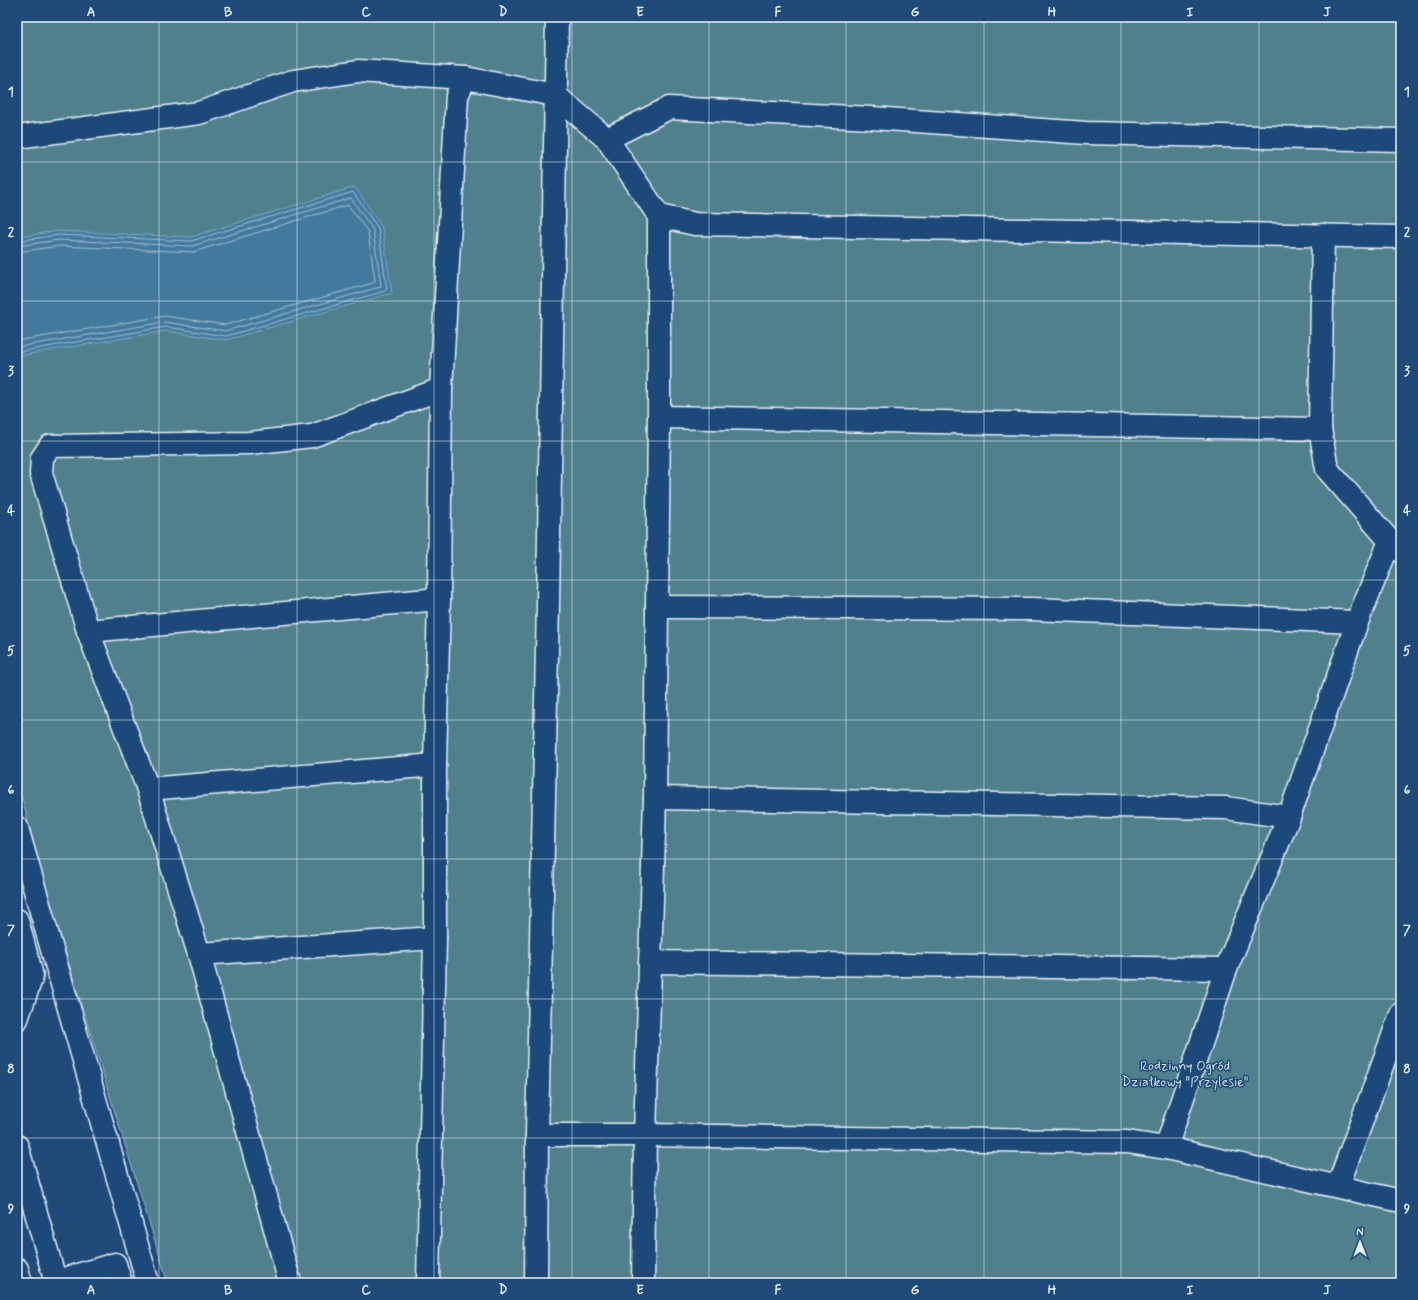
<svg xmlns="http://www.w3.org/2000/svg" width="1418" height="1300" font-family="Mynerve,sans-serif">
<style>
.green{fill:#4f808b;stroke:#9cb8c2}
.water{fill:#427a9e;stroke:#84aac2}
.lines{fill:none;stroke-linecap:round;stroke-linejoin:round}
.shore{stroke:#a6c1d4;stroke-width:1}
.minor-casing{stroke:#e8f1f8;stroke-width:25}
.highway-casing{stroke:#e8f1f8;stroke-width:25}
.minor{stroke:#1f4a7a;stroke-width:22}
.highway{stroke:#1f4a7a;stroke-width:22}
.grid{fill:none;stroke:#e8f1f8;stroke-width:1;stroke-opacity:0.55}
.labels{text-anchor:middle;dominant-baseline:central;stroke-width:3;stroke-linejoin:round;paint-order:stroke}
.park-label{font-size:14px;fill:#d1e0e8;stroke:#1f4a7a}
.neatline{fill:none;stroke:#e8f1f8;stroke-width:1.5}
.grid-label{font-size:13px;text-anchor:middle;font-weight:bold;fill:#e8f1f8}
</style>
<rect width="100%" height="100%" fill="#1f4a7a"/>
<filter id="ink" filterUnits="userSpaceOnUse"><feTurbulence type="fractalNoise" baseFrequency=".025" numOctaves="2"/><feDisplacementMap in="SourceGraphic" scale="8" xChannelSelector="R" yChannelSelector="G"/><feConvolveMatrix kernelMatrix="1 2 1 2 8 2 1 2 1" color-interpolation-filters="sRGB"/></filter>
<g filter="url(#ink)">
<path class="green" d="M17 17H1401V1283H168L48 897 17 779Z"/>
<path class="water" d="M355 187 382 227 392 293 226 340 166 331 17 356V237L58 231 191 237Z"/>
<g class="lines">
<g class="shore">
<path d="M17 241 58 235 191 241 353 192 378 228 387 289 385 291 226 336 166 327 17 352"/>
<path d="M17 246 59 240 192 246 351 198 373 230 381 285 380 287 225 331 165 322 17 347"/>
<path d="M17 252 59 246 193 252 348 205 368 232 375 281 373 283 225 325 165 316 17 341"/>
</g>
<defs>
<g id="minor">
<path d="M17 137 199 113 293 81 358 71 465 78"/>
<path d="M607 139 669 108 872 118 1086 133 1401 140"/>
<path d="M659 216 695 224 1401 237"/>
<path d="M1323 235 1320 429 1327 469 1390 541"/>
<path d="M659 417 1320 429"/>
<path d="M657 607 1031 609 1357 622"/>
<path d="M88 631 439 599"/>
<path d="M148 789 435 765"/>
<path d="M655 798 1226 808 1289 817"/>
<path d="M17 828 148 1283"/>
<path d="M17 920 32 976 17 1019"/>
<path d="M199 954 435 938"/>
<path d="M650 962 1226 969"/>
<path d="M17 1146 56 1283"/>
<path d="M1166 1148 1226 969 1289 817 1357 622 1390 541 1401 551"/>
<path d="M1338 1186 1401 1014"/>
<path d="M57 1281 115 1264 121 1283"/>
<path d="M290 1283 199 954 148 789 88 631 41 473 42 458 50 446 249 443 312 436 441 389"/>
<path d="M428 1283 435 938V765L439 599 441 389 457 96 465 78 555 95 607 139 659 216V417L655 798 645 1135H537"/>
<path d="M536 1283 537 1135 548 603 557 17"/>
<path d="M643 1283 645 1135 1127 1142 1166 1148 1401 1201"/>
</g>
<path id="highway" d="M17 1269 21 1283"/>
</defs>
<use href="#minor" class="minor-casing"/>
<use href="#highway" class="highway-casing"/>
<use href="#minor" class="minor"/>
<use href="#highway" class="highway"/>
</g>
</g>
<path class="grid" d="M159 17V1283M297 17V1283M434 17V1283M572 17V1283M709 17V1283M846 17V1283M984 17V1283M1121 17V1283M1259 17V1283M17 162H1401M17 301H1401M17 441H1401M17 580H1401M17 720H1401M17 859H1401M17 999H1401M17 1138H1401"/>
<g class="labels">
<g class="park-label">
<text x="1185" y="1066">Rodzinny Ogród<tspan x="1185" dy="16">Działkowy "Przylesie"</tspan></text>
</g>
</g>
<rect width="1418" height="1300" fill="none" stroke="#1f4a7a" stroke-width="44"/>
<g transform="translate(1360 1242)" stroke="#1f4a7a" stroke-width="3" paint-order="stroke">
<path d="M0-3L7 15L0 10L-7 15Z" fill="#e8f1f8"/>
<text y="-6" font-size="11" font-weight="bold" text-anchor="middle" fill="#e8f1f8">N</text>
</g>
<rect x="22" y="22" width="1374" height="1256" class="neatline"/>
<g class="grid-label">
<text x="91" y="16">A</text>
<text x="228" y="16">B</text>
<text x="366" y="16">C</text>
<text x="503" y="16">D</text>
<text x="640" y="16">E</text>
<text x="778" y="16">F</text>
<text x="915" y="16">G</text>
<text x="1052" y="16">H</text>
<text x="1190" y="16">I</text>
<text x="1327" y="16">J</text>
<text x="11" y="96">1</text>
<text x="1407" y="96">1</text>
<text x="11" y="236">2</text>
<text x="1407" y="236">2</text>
<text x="11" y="375">3</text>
<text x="1407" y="375">3</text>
<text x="11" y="515">4</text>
<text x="1407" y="515">4</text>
<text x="11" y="655">5</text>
<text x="1407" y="655">5</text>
<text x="11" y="794">6</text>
<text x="1407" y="794">6</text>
<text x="11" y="934">7</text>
<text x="1407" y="934">7</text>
<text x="11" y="1073">8</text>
<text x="1407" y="1073">8</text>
<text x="11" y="1213">9</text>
<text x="1407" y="1213">9</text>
<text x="91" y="1294">A</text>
<text x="228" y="1294">B</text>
<text x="366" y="1294">C</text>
<text x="503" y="1294">D</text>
<text x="640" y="1294">E</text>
<text x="778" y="1294">F</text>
<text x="915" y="1294">G</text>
<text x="1052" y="1294">H</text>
<text x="1190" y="1294">I</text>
<text x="1327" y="1294">J</text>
</g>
</svg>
